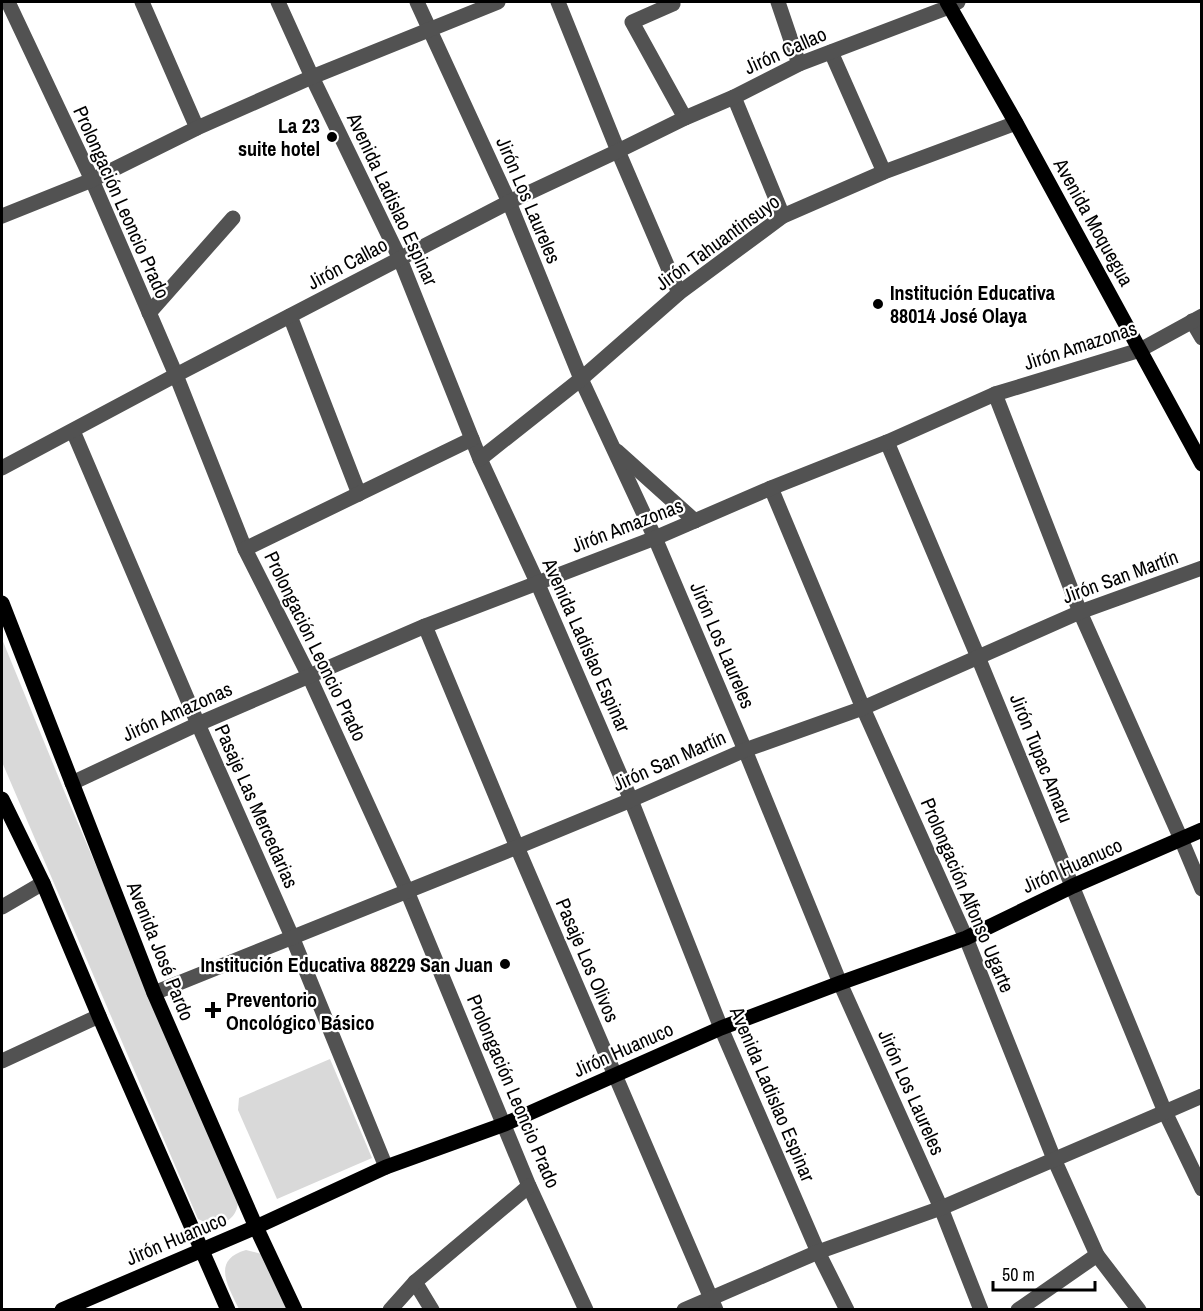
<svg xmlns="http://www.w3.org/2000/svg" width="1203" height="1311" font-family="'Archivo Narrow',sans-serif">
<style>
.green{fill:#d9d9d9}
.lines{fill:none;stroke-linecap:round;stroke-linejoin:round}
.minor{stroke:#525252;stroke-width:15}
.major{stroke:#000;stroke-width:15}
.poi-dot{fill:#000;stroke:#fff;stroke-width:2}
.labels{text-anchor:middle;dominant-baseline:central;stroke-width:4.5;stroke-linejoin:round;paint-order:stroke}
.street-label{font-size:20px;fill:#000;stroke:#fff}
.poi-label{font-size:20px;font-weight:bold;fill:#000;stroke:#fff;text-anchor:end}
</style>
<rect width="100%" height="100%" fill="#fff"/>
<g class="green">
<path d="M2 639 65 793 238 1198C239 1223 217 1229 198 1219L2 762Z"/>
<path d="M330 1059 372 1158 277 1199 238 1110 239 1098Z"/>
<path d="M246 1250 262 1254 290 1309H239C228 1286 211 1260 246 1250Z"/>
</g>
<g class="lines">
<g class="minor">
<path d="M8 2 92 180 176 375 245 549 309 676 407 891 529 1186 586 1310"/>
<path d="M142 2 197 128"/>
<path d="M278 2 312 77 400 259 480 459 537 582 631 800 721 1028 818 1252 847 1310"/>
<path d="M417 2 509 202 581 379 655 538 745 750 840 983 941 1208 981 1310"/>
<path d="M558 2 618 151 679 293"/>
<path d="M672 2 673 4 632 22 685 118"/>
<path d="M778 2 799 64"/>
<path d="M831 52 884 172"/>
<path d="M734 97 783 216"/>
<path d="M2 216 92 180 197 128 312 77 498 2"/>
<path d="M149 313 233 218"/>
<path d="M290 316 359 494"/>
<path d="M1192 321 1202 338"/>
<path d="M995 394 1080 612 1181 839 1202 889"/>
<path d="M73 431 198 724 293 939 386 1167"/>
<path d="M887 442 978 657 1165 1112 1202 1189"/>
<path d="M617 451 695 521"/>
<path d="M480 459 581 379 679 293 783 216 884 172 1016 123"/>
<path d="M2 468 176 375 509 202 618 151 685 118 734 97 799 64 949 7 958 2"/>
<path d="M771 488 863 708 966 938 1054 1159 1097 1255 1139 1310"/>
<path d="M245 549 472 439"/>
<path d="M425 626 517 847 716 1310"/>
<path d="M72 783 198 724 425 626 655 538 771 488 887 442 995 394 1140 350 1202 316"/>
<path d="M2 907 43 883"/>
<path d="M154 993 517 847 631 800 745 750 863 708 1080 612 1202 568"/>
<path d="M2 1061 99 1016"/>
<path d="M415 1282 432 1310"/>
<path d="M390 1310 415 1282 529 1186"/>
<path d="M684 1310 818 1252 941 1208 1165 1112 1202 1096"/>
<path d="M1018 1310 1097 1255"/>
</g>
<g class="major">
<path d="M947 2 1016 123 1202 464"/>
<path d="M2 603 154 993 256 1227 295 1310"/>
<path d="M2 799 43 883 99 1016 228 1310"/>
<path d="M62 1310 256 1227 386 1167 505 1124 721 1028 840 983 966 938 1073 886 1202 830"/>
</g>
</g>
<g class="poi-dot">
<circle cx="332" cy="137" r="6"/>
<circle cx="878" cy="304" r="6"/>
<circle cx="505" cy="964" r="6"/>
<path d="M210 1001h6v6h6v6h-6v6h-6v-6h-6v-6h6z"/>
</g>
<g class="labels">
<g class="street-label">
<text transform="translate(785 50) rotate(-24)">Jirón Callao</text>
<text transform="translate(393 199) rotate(65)">Avenida Ladislao Espinar</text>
<text transform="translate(529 200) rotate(67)">Jirón Los Laureles</text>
<text transform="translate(122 202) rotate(66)">Prolongación Leoncio Prado</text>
<text transform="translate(1094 222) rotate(61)">Avenida Moquegua</text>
<text transform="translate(717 242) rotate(-36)">Jirón Tahuantinsuyo</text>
<text transform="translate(347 263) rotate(-28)">Jirón Callao</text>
<text transform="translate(1080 345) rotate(-18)">Jirón Amazonas</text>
<text transform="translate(627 525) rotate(-21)">Jirón Amazonas</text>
<text transform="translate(1120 576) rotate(-20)">Jirón San Martín</text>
<text transform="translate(587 645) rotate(66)">Avenida Ladislao Espinar</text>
<text transform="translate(723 645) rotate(67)">Jirón Los Laureles</text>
<text transform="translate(316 646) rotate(64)">Prolongación Leoncio Prado</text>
<text transform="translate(177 711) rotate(-24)">Jirón Amazonas</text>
<text transform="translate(1042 758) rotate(68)">Jirón Tupac Amaru</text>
<text transform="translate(669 760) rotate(-24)">Jirón San Martín</text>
<text transform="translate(257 806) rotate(66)">Pasaje Las Mercedarias</text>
<text transform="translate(1072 865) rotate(-24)">Jirón Huanuco</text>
<text transform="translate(968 895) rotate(67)">Prolongación Alfonso Ugarte</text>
<text transform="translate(161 951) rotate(68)">Avenida José Pardo</text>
<text transform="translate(588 960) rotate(67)">Pasaje Los Olivos</text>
<text transform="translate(623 1049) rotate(-24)">Jirón Huanuco</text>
<text transform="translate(514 1091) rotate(67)">Prolongación Leoncio Prado</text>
<text transform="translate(912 1092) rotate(66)">Jirón Los Laureles</text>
<text transform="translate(773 1094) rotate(67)">Avenida Ladislao Espinar</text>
<text transform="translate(176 1238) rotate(-23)">Jirón Huanuco</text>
</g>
<g class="poi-label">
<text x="320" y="125">La 23<tspan x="320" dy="23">suite hotel</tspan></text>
<text x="890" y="292" text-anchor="start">Institución Educativa<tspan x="890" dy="23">88014 José Olaya</tspan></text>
<text x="493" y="964">Institución Educativa 88229 San Juan</text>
<text x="226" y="999" text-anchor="start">Preventorio<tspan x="226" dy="23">Oncológico Básico</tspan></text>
</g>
</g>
<rect width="1203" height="1311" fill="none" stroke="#000000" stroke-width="6"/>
<path d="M993 1281v9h102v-9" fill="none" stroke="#000000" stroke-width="3"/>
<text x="1002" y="1281" font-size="18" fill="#000000" stroke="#ffffff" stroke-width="4.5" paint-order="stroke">50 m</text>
</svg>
